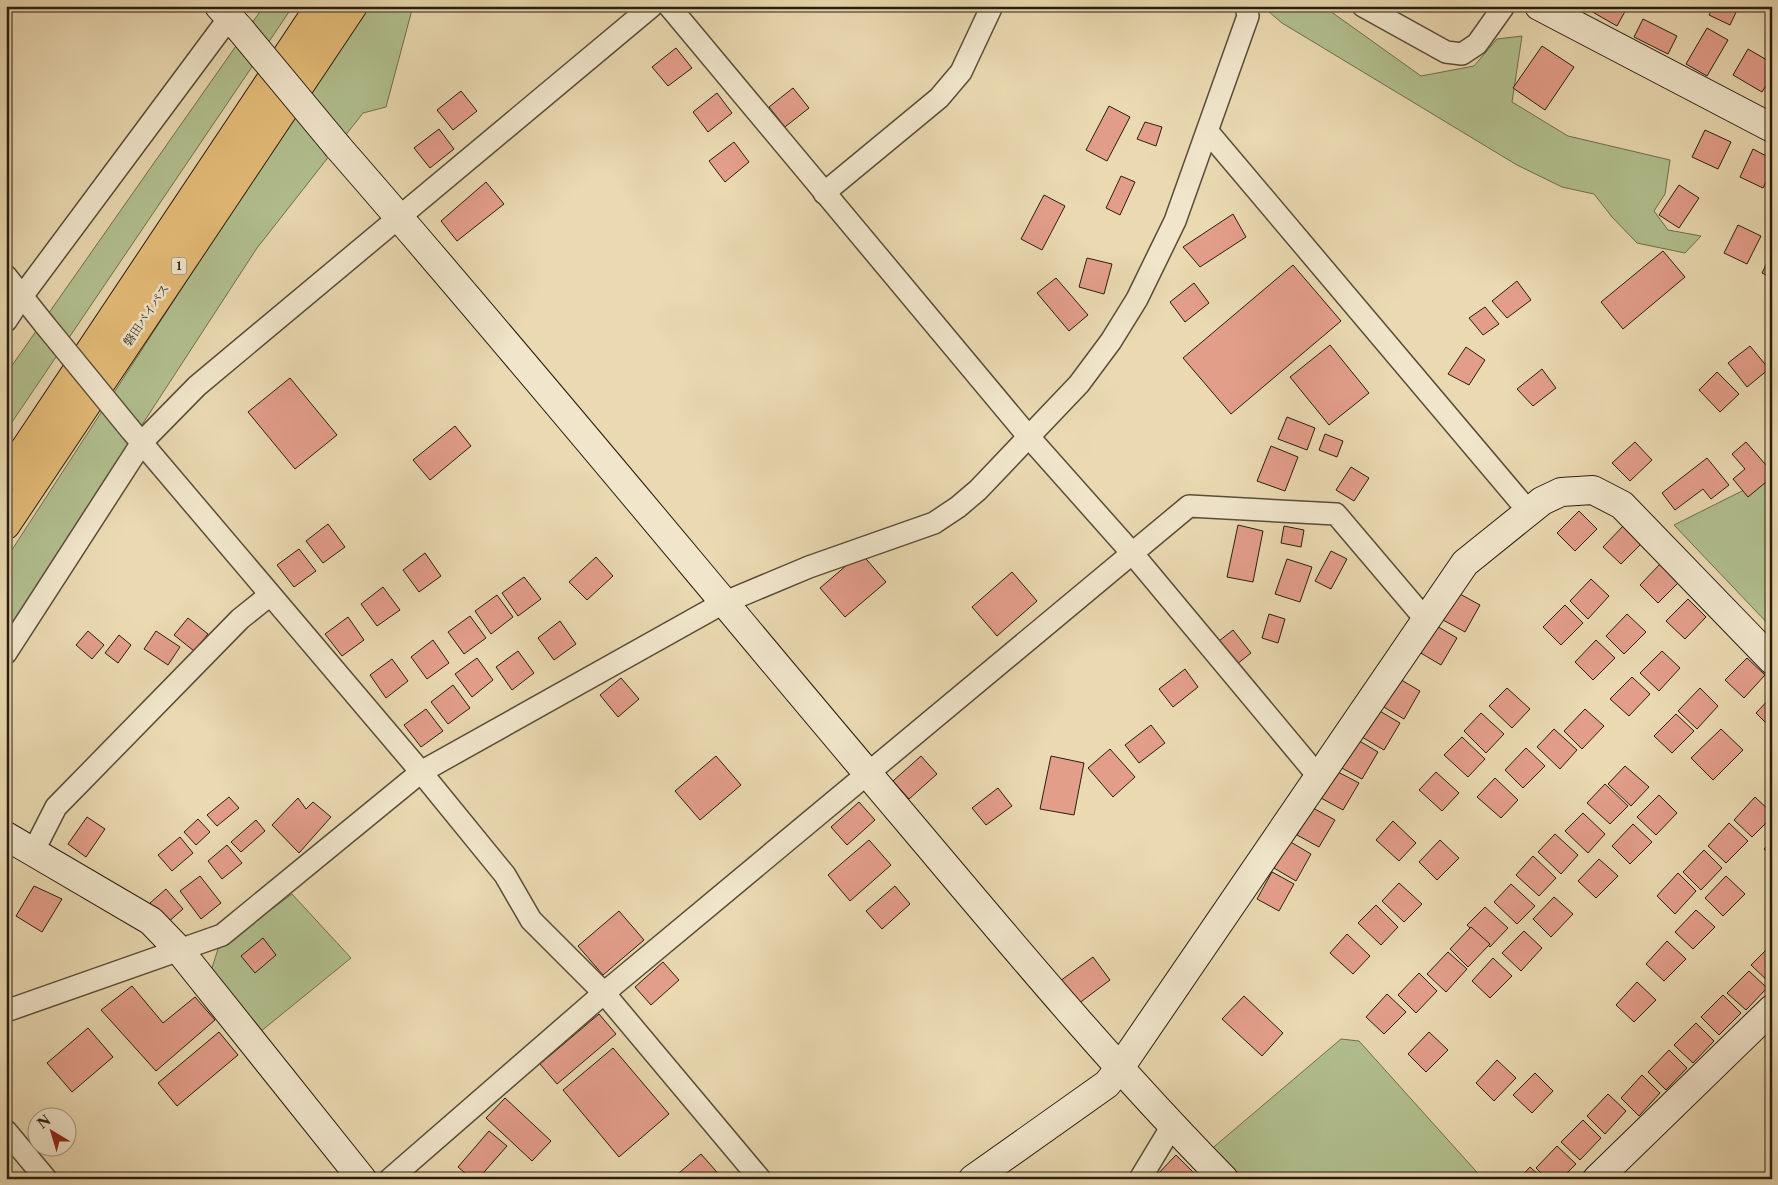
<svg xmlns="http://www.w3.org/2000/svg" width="1778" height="1185" font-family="'Libre Caslon Text','Noto Serif JP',serif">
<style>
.green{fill:#b2c08f;stroke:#6e6f50}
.building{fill:#e39e8a;stroke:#291e10}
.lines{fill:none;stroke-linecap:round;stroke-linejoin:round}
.street-casing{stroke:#594d38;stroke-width:24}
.secondary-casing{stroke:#291e10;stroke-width:30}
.highway-casing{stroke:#291e10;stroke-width:30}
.street{stroke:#f1e6cc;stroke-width:21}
.secondary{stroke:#f1e6cc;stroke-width:28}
.highway{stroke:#e5bc78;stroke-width:28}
.street-bridge-casing{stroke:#594d38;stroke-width:24;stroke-linecap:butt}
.secondary-bridge-casing{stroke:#291e10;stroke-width:30;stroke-linecap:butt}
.street-bridge{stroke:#f1e6cc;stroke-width:21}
.secondary-bridge{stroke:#f1e6cc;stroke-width:28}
.labels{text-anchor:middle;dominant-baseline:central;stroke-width:5;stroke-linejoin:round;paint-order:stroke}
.shield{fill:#f1e6cc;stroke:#655a48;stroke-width:1}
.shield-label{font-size:11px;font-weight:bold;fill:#291e10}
.street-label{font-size:12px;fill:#291e10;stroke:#f1e6cc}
</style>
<rect width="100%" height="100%" fill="#ead9b1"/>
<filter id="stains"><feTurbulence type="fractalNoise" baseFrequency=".004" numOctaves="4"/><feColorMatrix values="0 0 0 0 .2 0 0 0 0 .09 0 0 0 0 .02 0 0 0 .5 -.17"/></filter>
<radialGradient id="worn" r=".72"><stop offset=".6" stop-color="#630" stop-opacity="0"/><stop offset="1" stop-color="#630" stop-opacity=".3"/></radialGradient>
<g class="green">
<path d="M264 6H293L6 431V374Z"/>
<path d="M365 6H413L386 107 363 113 257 248 6 634V559Z"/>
<path d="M1262 6H1323L1421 76 1474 66 1497 39 1522 36 1512 102 1568 136 1670 160 1665 194 1654 211 1668 230 1701 236 1685 253 1637 243 1612 217 1594 194 1562 187 1517 165 1282 23Z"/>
<path d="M1772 476V628L1674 525Z"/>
<path d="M292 894 351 958 260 1032 211 971 218 949Z"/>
<path d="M1341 1039 1359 1041 1483 1179H1224L1202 1157Z"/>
</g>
<g class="building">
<path d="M1591 6H1628L1617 26 1589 10Z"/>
<path d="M1714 6H1739L1730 25 1709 15Z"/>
<path d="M1643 19 1677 36 1668 54 1634 37Z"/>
<path d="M1707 28 1728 40 1707 76 1686 64Z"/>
<path d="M1542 46 1574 67 1545 110 1513 88Z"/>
<path d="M676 48 692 68 668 86 652 67Z"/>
<path d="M1748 49 1772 63V76L1762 92 1733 75Z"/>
<path d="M793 88 809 108 785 127 769 107Z"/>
<path d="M461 91 477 111 453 130 437 110Z"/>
<path d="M717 93 732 113 708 132 693 112Z"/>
<path d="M1109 106 1130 117 1107 161 1086 150Z"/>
<path d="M1145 122 1162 127 1156 146 1137 139Z"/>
<path d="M439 129 454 149 430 168 414 148Z"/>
<path d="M1705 130 1731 142 1718 169 1692 157Z"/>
<path d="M734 142 749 162 725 182 709 161Z"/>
<path d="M1753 149 1772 159V170L1763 188 1740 177Z"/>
<path d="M1121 176 1135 182 1120 215 1106 208Z"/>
<path d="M486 182 504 204 457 241 441 221Z"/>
<path d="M1679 185 1699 198 1679 228 1659 215Z"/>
<path d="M1044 195 1065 206 1042 250 1021 239Z"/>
<path d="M1233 214 1246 237 1200 267 1183 247Z"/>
<path d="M1738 225 1761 236 1747 264 1724 253Z"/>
<path d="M1663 251 1685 277 1623 329 1601 302Z"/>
<path d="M1772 253V278L1762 273Z"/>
<path d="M1087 258 1112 264 1104 294 1079 287Z"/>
<path d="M1293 265 1341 321 1231 414 1183 358Z"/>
<path d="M1056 278 1088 315 1069 331 1037 293Z"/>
<path d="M1517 281 1531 300 1507 318 1492 301Z"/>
<path d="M1194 283 1209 303 1185 322 1170 302Z"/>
<path d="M1485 307 1499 324 1483 335 1469 318Z"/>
<path d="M1330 345 1369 393 1329 425 1290 377Z"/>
<path d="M1750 346 1769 369 1747 387 1728 363Z"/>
<path d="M1466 347 1485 360 1469 385 1448 374Z"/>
<path d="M1542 369 1556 388 1533 406 1517 389Z"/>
<path d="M1717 372 1739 394 1720 412 1699 390Z"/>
<path d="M290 378 337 435 295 469 248 412Z"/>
<path d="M1287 417 1315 428 1307 450 1278 439Z"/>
<path d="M455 426 471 446 430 480 413 460Z"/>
<path d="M1325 434 1343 441 1337 457 1319 450Z"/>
<path d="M1635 442 1652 460 1630 481 1612 463Z"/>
<path d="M1746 442 1772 472V477L1748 497 1733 479 1745 469 1732 454Z"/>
<path d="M1271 446 1298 457 1285 491 1257 481Z"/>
<path d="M1707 458 1729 485 1711 499 1703 489 1675 510 1662 493Z"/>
<path d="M1351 467 1369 478 1354 501 1336 490Z"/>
<path d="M1579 511 1597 529 1575 551 1557 533Z"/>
<path d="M328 524 345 547 323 563 306 541Z"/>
<path d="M1625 524 1643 542 1621 564 1603 547Z"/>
<path d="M1238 525 1263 531 1253 582 1227 577Z"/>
<path d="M1284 526 1304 530 1301 547 1281 543Z"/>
<path d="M299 549 316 571 294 587 277 565Z"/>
<path d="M1331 551 1347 559 1331 589 1315 581Z"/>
<path d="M425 553 441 576 419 592 403 570Z"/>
<path d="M861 553 886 582 845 617 820 588Z"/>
<path d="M596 557 613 576 587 600 569 582Z"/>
<path d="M1287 559 1312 567 1300 602 1275 594Z"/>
<path d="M1661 563 1680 581 1658 603 1640 585Z"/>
<path d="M1012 572 1037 601 997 636 972 607Z"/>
<path d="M524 577 541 599 518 616 502 593Z"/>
<path d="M1591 579 1609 596 1588 619 1570 601Z"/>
<path d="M383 587 400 610 377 626 361 604Z"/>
<path d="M1458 593 1480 605 1465 632 1443 620Z"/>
<path d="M497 595 513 617 491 634 475 611Z"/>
<path d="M1688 599 1706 617 1685 639 1666 621Z"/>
<path d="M1565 605 1583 623 1561 645 1543 627Z"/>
<path d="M1269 614 1285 619 1278 643 1262 638Z"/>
<path d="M1627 614 1646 632 1624 654 1606 636Z"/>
<path d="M470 616 486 638 464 654 448 632Z"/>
<path d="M348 617 364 640 342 656 325 634Z"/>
<path d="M188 618 208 634 194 651 174 635Z"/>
<path d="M560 621 576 644 554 660 538 638Z"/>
<path d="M1435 625 1457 638 1441 665 1419 652Z"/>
<path d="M1233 630 1251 653 1237 664 1219 641Z"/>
<path d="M88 631 104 645 92 659 76 645Z"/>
<path d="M156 631 180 647 168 665 144 649Z"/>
<path d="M119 635 131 645 118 663 105 653Z"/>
<path d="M433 640 449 663 427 679 411 657Z"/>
<path d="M1596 640 1615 658 1593 680 1575 662Z"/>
<path d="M518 651 534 673 512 690 496 667Z"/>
<path d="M1662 651 1680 668 1659 691 1640 673Z"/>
<path d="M477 658 493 680 472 697 455 674Z"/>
<path d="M1747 658 1765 675 1744 698 1725 680Z"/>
<path d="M392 659 408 681 386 698 370 675Z"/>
<path d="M1185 669 1198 687 1173 707 1159 689Z"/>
<path d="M1632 677 1650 694 1629 716 1610 699Z"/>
<path d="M621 678 639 699 618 717 600 695Z"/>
<path d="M1398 678 1420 691 1404 719 1382 706Z"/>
<path d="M453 685 470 708 448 724 431 702Z"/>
<path d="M1507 688 1530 709 1512 728 1489 706Z"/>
<path d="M1700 688 1718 706 1697 729 1678 711Z"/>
<path d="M1772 696V729L1756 713Z"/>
<path d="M426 709 443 731 421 747 404 725Z"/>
<path d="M1585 709 1604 726 1582 749 1564 731Z"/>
<path d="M1378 710 1400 723 1384 750 1362 737Z"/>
<path d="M1481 713 1504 734 1486 753 1464 731Z"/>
<path d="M1676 714 1694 731 1672 753 1654 736Z"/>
<path d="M1151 725 1165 743 1139 763 1125 745Z"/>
<path d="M1554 729 1577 750 1560 769 1537 747Z"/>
<path d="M1721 729 1743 750 1713 780 1691 758Z"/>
<path d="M1462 737 1485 759 1468 777 1444 755Z"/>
<path d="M1356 739 1378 752 1362 779 1340 767Z"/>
<path d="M1526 748 1545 766 1523 788 1505 770Z"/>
<path d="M1110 749 1135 777 1113 797 1088 768Z"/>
<path d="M716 756 741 785 700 820 675 791Z"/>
<path d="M921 756 937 774 909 799 893 781Z"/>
<path d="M1051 756 1084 763 1074 815 1040 809Z"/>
<path d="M1625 766 1649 787 1631 806 1608 784Z"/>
<path d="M1336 771 1359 783 1343 810 1321 798Z"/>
<path d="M1436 772 1459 793 1442 811 1419 790Z"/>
<path d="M1495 778 1518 800 1501 818 1477 797Z"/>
<path d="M1605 784 1628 806 1610 824 1587 803Z"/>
<path d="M998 788 1012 806 986 825 972 808Z"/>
<path d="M1659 795 1677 813 1656 835 1637 817Z"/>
<path d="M229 797 239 808 217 826 207 815Z"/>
<path d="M1755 797 1772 813V817L1752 837 1734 820Z"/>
<path d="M298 798 306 809 313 802 331 817 299 853 272 825Z"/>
<path d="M859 802 875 820 847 845 831 827Z"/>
<path d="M1313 808 1335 820 1319 847 1297 835Z"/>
<path d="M1583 813 1605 834 1588 853 1565 831Z"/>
<path d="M87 817 105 829 86 857 68 844Z"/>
<path d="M198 819 210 832 196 845 184 832Z"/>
<path d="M256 820 265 831 241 852 231 842Z"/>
<path d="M1393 821 1416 843 1399 861 1376 840Z"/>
<path d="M1729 823 1748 841 1726 863 1708 846Z"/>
<path d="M1633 824 1652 842 1630 864 1612 846Z"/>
<path d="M1555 834 1578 855 1561 874 1538 852Z"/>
<path d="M180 837 193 853 172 871 158 855Z"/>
<path d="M869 840 891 865 850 901 828 875Z"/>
<path d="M1440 840 1459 858 1437 880 1419 862Z"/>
<path d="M1289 841 1311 854 1296 881 1274 868Z"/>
<path d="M1772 841V857L1764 849Z"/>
<path d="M227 845 242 863 222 879 208 861Z"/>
<path d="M1704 850 1722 868 1701 890 1683 872Z"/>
<path d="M1533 856 1556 878 1539 896 1516 875Z"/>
<path d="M1599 859 1618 876 1596 898 1578 881Z"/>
<path d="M1272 872 1294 884 1279 911 1257 899Z"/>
<path d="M1678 873 1696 891 1675 914 1657 896Z"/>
<path d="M200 876 221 903 201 919 180 891Z"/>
<path d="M1726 876 1745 894 1723 916 1705 898Z"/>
<path d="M1399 883 1422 904 1404 922 1382 901Z"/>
<path d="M1511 884 1535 906 1517 924 1494 902Z"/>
<path d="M34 886 62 899 42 932 16 916Z"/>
<path d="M895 886 910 904 882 929 866 911Z"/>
<path d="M166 889 183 909 167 923 150 903Z"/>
<path d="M1554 897 1573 914 1551 937 1533 919Z"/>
<path d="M1376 905 1398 927 1381 945 1358 923Z"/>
<path d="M1485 907 1508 928 1490 947 1467 925Z"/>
<path d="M1696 910 1715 927 1693 949 1675 932Z"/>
<path d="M619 911 644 940 603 975 578 946Z"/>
<path d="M1471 927 1490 944 1468 967 1450 949Z"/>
<path d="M1524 931 1542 948 1521 971 1502 953Z"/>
<path d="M1347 934 1370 956 1353 974 1330 953Z"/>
<path d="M263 938 276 955 255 973 241 956Z"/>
<path d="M1667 941 1686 959 1664 981 1646 964Z"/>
<path d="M1772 944V981L1770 983 1751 965Z"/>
<path d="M1448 952 1467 969 1446 992 1427 974Z"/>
<path d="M1093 957 1110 980 1078 1004 1060 981Z"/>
<path d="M1493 958 1512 976 1490 998 1472 981Z"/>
<path d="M663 962 679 980 651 1005 635 987Z"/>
<path d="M1749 971 1767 988 1746 1010 1727 993Z"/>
<path d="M1419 973 1437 991 1416 1013 1398 995Z"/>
<path d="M1637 982 1656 1000 1634 1022 1616 1005Z"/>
<path d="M132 986 163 1023 195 997 215 1020 156 1071 101 1010Z"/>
<path d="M1387 994 1406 1012 1384 1034 1366 1017Z"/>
<path d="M1723 995 1741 1013 1719 1035 1701 1017Z"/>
<path d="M1244 996 1283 1033 1262 1056 1222 1019Z"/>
<path d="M599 1014 616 1034 557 1084 540 1064Z"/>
<path d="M1696 1023 1714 1041 1693 1063 1674 1045Z"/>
<path d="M88 1028 113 1057 72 1092 47 1063Z"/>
<path d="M219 1032 238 1055 177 1106 158 1083Z"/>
<path d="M1429 1032 1448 1050 1426 1072 1408 1054Z"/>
<path d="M613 1048 669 1114 619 1157 563 1090Z"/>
<path d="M1669 1050 1687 1068 1666 1090 1648 1072Z"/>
<path d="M1497 1060 1516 1078 1494 1101 1476 1083Z"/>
<path d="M1535 1073 1553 1091 1532 1113 1513 1095Z"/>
<path d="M1642 1075 1660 1093 1639 1116 1621 1098Z"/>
<path d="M1608 1094 1626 1111 1605 1134 1587 1116Z"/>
<path d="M505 1098 551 1141 532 1161 486 1118Z"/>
<path d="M1583 1120 1601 1138 1580 1160 1561 1142Z"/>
<path d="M489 1131 507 1146 478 1179H472L458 1167Z"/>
<path d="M1557 1146 1576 1164 1561 1179H1547L1536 1168Z"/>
<path d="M701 1154 723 1179H672Z"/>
<path d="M1176 1155 1194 1173 1189 1179H1156L1155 1177Z"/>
<path d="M1530 1167 1543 1179H1519Z"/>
<path d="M1061 1174 1070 1179H1059Z"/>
</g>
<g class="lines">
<defs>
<g id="street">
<path d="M669 6 1028 436 1132 553 1318 776"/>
<path d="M1363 6 1446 52 1462 54 1477 44 1504 6"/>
<path d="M1208 132 1529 512"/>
<path d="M824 193 939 98 961 72 992 6"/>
<path d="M6 276 45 325"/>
<path d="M6 321 23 295 229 18"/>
<path d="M130 429 421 772 505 875 531 920 604 993 760 1179"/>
<path d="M6 653 143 441 197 386 652 6"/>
<path d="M33 852 56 807 240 619 270 595"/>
<path d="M6 1011 222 935 421 772 723 603 809 567 934 523 958 507 978 490 1079 384 1111 341 1137 299 1175 221 1248 16 1246 6"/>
<path d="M6 1131 46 1179"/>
<path d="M390 1179 604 993 1189 506 1336 514 1426 620"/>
<path d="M1140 1179 1172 1126"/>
</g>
<g id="secondary">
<path d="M219 6 240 29"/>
<path d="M1539 6 1772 128"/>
<path d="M338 147C531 368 717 596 907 820 1010 942 1112 1065 1224 1179"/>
<path d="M6 836 151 921 179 950 362 1179"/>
<path d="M973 1179 1107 1084 1119 1069 1465 563 1542 501 1561 492 1593 490 1622 505 1772 660"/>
<path d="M1597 1179 1772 1009"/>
</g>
<g id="highway">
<path d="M6 477 320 6"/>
<path d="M6 525 353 6"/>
</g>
</defs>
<use href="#street" class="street-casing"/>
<use href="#secondary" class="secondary-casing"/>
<use href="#highway" class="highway-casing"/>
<use href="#street" class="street"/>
<use href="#secondary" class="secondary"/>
<use href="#highway" class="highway"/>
<defs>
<path id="street-bridge" d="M45 325 130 429"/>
<path id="secondary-bridge" d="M240 29 338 147"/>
</defs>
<use href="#street-bridge" class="street-bridge-casing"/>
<use href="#secondary-bridge" class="secondary-bridge-casing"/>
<use href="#street-bridge" class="street-bridge"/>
<use href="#secondary-bridge" class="secondary-bridge"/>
</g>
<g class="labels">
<rect class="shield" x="171.5" y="257.5" width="15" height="17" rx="4"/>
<g class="shield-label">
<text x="179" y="266">1</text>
</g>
<g class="street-label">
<text transform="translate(146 315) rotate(-56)">磐田バイパス</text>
</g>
</g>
<rect width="1778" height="1185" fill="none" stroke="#ead9b1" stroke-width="25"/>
<rect x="8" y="8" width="1763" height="1170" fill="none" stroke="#291e10" stroke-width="2.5"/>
<rect x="12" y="12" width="1753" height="1160" fill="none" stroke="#291e10"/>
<g transform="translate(52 1132) rotate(322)"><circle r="24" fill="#f1e6cc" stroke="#a19681"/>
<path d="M0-4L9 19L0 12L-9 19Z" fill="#8f2418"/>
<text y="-8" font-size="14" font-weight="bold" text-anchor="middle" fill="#291e10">N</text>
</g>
<rect width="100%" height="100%" filter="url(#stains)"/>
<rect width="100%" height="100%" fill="url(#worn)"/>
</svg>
